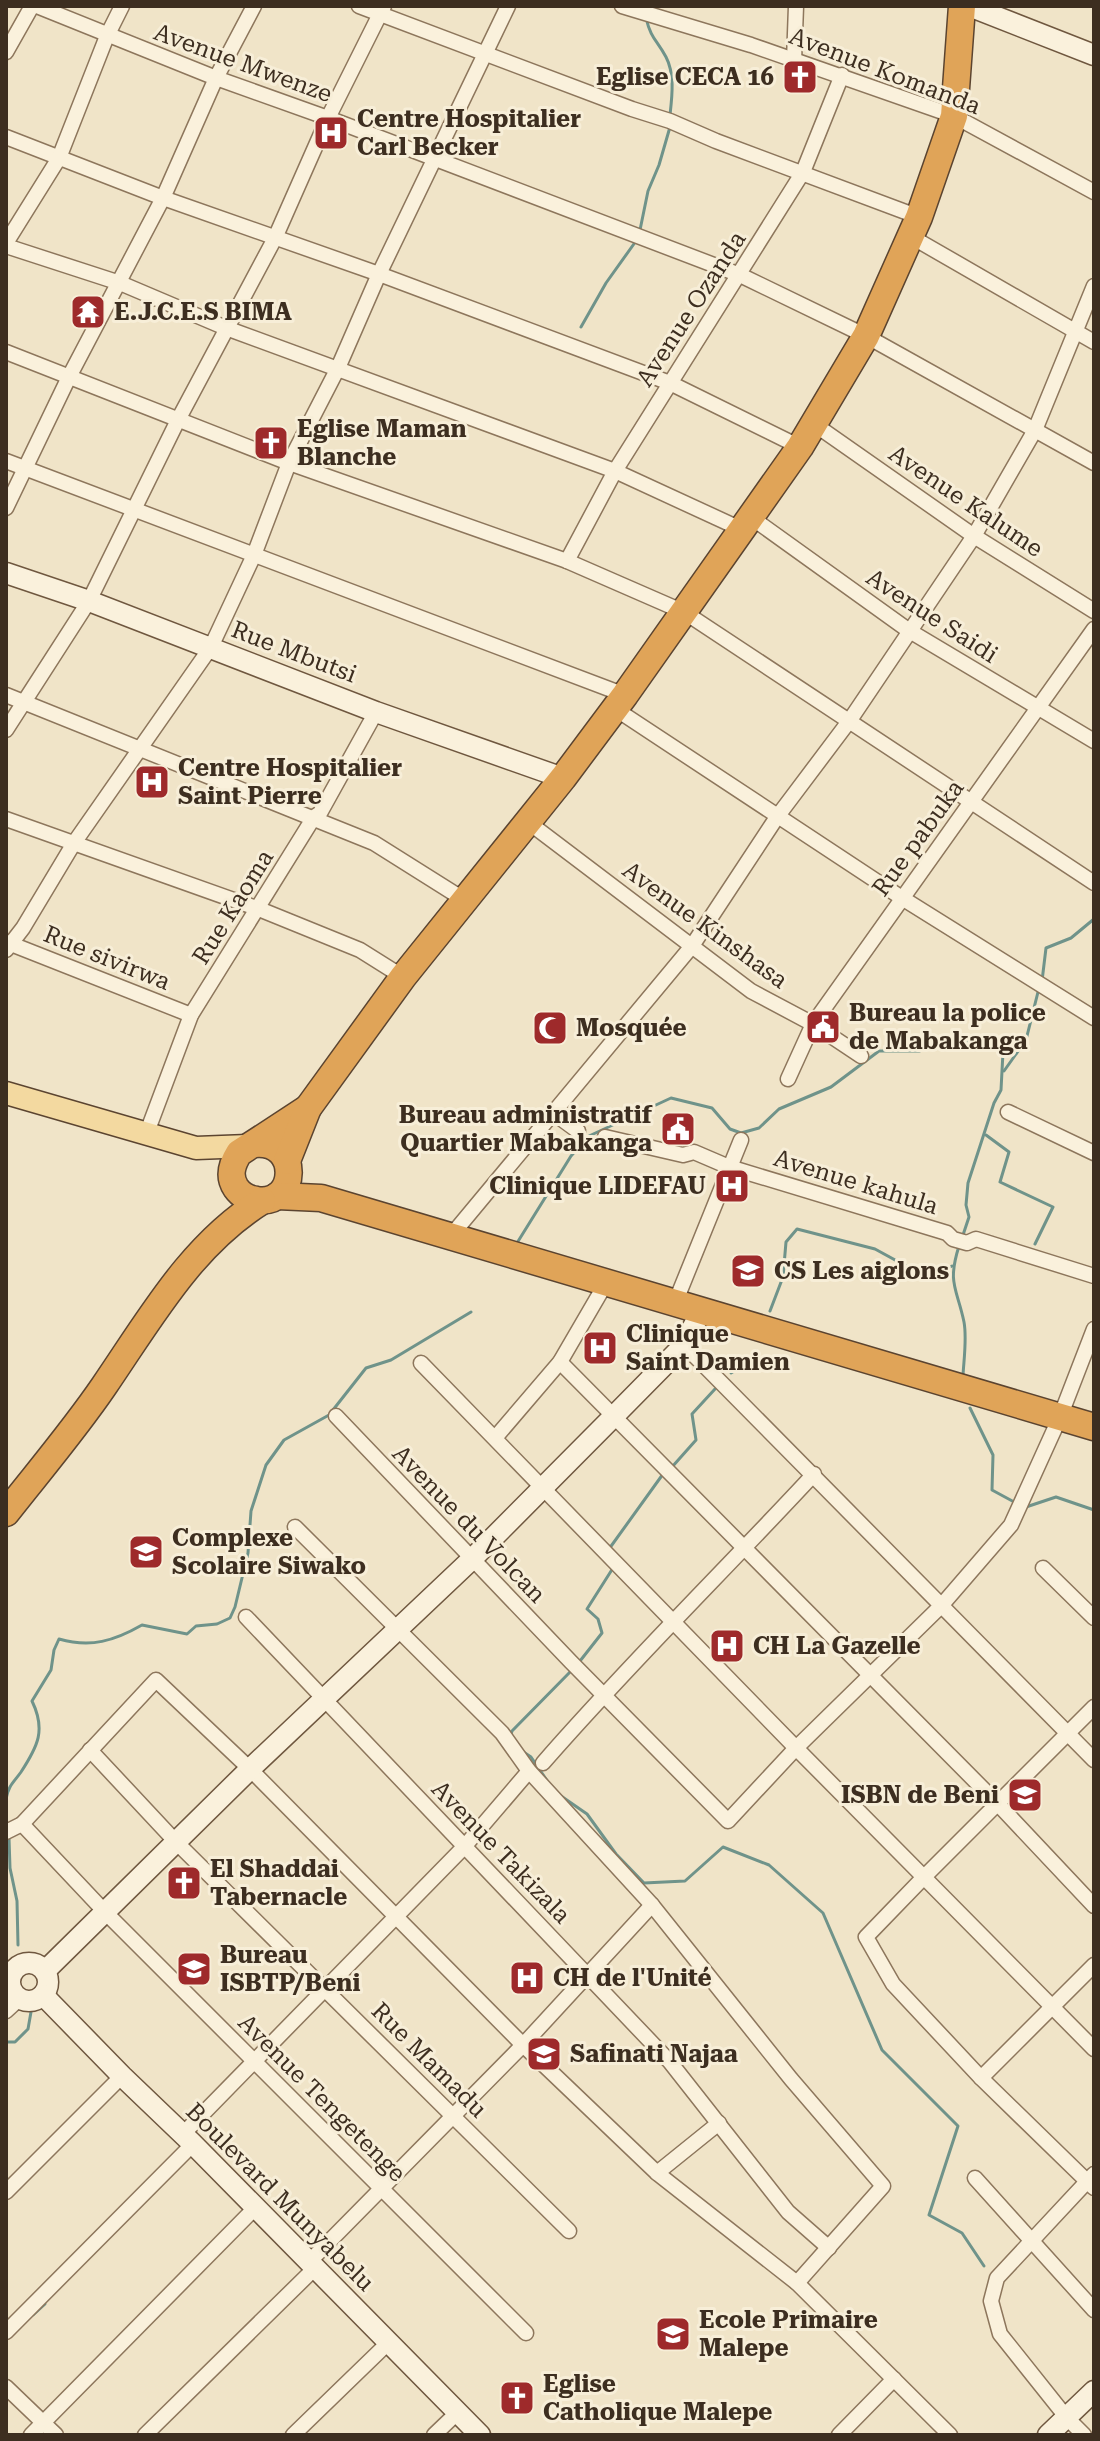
<svg xmlns="http://www.w3.org/2000/svg" width="1100" height="2441" font-family="'Roboto Serif',serif">
<style>
.lines{fill:none;stroke-linecap:round;stroke-linejoin:round}
.stream{stroke:#6f938a;stroke-width:3}
.street-casing{stroke:#8d765c;stroke-width:17}
.secondary-casing{stroke:#6f573f;stroke-width:23}
.primary-casing{stroke:#5b4430;stroke-width:25}
.highway-casing{stroke:#5b4430;stroke-width:29}
.street{stroke:#faf1dc;stroke-width:14}
.secondary{stroke:#faf1dc;stroke-width:20}
.primary{stroke:#f3d9a0;stroke-width:22}
.highway{stroke:#e0a458;stroke-width:26}
.labels{text-anchor:middle;dominant-baseline:central;stroke-width:6;stroke-linejoin:round;paint-order:stroke}
.street-label{font-size:24px;fill:#3d2e20;stroke:#f7eed8}
.poi-label{font-size:24px;font-weight:bold;fill:#3d2e20;stroke:#f7eed8;text-anchor:start}
</style>
<rect width="100%" height="100%" fill="#f0e4c8"/>
<g class="lines">
<g class="stream">
<path d="M646 18C651 39 657 40 666 57 675 74 672 97 670 115"/>
<path d="M640 230 648 191 659 165 670 127"/>
<path d="M581 327 606 283 636 241"/>
<path d="M1042 981 1046 948 1071 938 1094 919"/>
<path d="M1004 1071 1026 1040 1039 988"/>
<path d="M986 1135 1009 1152 1000 1182 1053 1207 1035 1244"/>
<path d="M517 1243 571 1156 589 1136 671 1098 712 1108 730 1129 741 1133 759 1128 779 1109 831 1087 879 1051H919L955 1041 991 1042 1003 1052 1001 1090 994 1103 968 1183 966 1205 969 1217 963 1235"/>
<path d="M959 1246C947 1284 957 1288 964 1322 967 1338 964 1358 963 1375"/>
<path d="M770 1311 783 1277 786 1242 797 1229 875 1249 928 1278 952 1266"/>
<path d="M731 1373 749 1362 756 1351"/>
<path d="M970 1408 993 1455 992 1490 1016 1503"/>
<path d="M672 1467 696 1440 692 1414 715 1389"/>
<path d="M1026 1507 1056 1497 1094 1510"/>
<path d="M609 1549 663 1474"/>
<path d="M580 1661 602 1633 598 1619 587 1609 613 1568"/>
<path d="M510 1737 512 1731 572 1670"/>
<path d="M522 1751 531 1757 548 1782"/>
<path d="M561 1796 587 1814 616 1854 644 1883 685 1881 723 1847 769 1865 823 1913 882 2050 958 2126 929 2215 962 2233 984 2266"/>
<path d="M6 1799C8 1786 14 1782 21 1772 38 1746 46 1730 32 1701L51 1670 54 1650 59 1639C91 1648 114 1641 142 1625L187 1634 196 1626 217 1624 230 1618 235 1607 248 1553 251 1511 266 1465 284 1440 329 1415 366 1368 391 1360 471 1312"/>
<path d="M9 1838 10 1868 17 1901 18 1945"/>
<path d="M6 2042H15L28 2029 31 2012"/>
<path d="M33 2315 45 2304"/>
</g>
<defs>
<g id="street">
<path d="M37 6 216 78 328 118 740 275 866 336 1094 463"/>
<path d="M359 6 632 109 670 121 716 141 919 217"/>
<path d="M622 6 751 45 954 116 1094 192"/>
<path d="M6 52 32 6"/>
<path d="M794 61 796 6"/>
<path d="M6 137 163 198 379 274 670 383 800 447"/>
<path d="M910 236 1094 342"/>
<path d="M6 243 59 158 107 36 122 6"/>
<path d="M6 246 120 283 226 328 615 471 743 530"/>
<path d="M6 352 289 463 567 561 684 612 1094 883"/>
<path d="M814 424 974 536 1094 611"/>
<path d="M6 461 625 695"/>
<path d="M6 508 69 377 163 198 216 78 254 6"/>
<path d="M752 518 908 630 1094 741"/>
<path d="M567 561 615 471 803 172 842 75"/>
<path d="M6 695 374 843 463 899"/>
<path d="M614 708 902 898 1094 1018"/>
<path d="M6 730 89 601 178 420 275 238 328 118 384 6"/>
<path d="M6 819 259 909 360 950 403 977"/>
<path d="M528 822 751 991 813 1024 861 1056"/>
<path d="M6 942 191 1015"/>
<path d="M6 950 23 928 74 843 211 647 254 555 289 463 338 368 379 274 508 6"/>
<path d="M788 1079 813 1024 1094 629"/>
<path d="M552 1112 578 1131"/>
<path d="M1008 1112 1094 1153"/>
<path d="M146 1135 191 1015 314 817 320 813 376 712"/>
<path d="M605 1137 683 1155 694 1152 729 1167 947 1233 953 1239 967 1243 976 1239 1094 1276"/>
<path d="M450 1237 692 946 777 817 850 720 974 536 1035 430 1094 286"/>
<path d="M675 1303 741 1140"/>
<path d="M684 1345 1094 1760"/>
<path d="M560 1362 997 1803 1094 1906"/>
<path d="M421 1363 796 1748 1094 2049"/>
<path d="M336 1416 571 1662 728 1821 796 1748 941 1606 1011 1525 1060 1417 1094 1329"/>
<path d="M495 1438 560 1362 606 1283"/>
<path d="M295 1527 502 1733 529 1771 652 1905 791 2079 883 2186 797 2283"/>
<path d="M1043 1568 1094 1618"/>
<path d="M246 1617 670 2062 788 2212 829 2248"/>
<path d="M1094 1707 924 1877 866 1937 893 1984 981 2078 1094 2188"/>
<path d="M90 1750 176 1842 569 2231"/>
<path d="M543 1763C630 1663 724 1571 814 1474"/>
<path d="M22 1824 105 1912 526 2333"/>
<path d="M6 1832 22 1824 156 1680 250 1769 523 2045 657 2173 797 2283 950 2435"/>
<path d="M6 2011 19 1999"/>
<path d="M981 2078 1094 1965"/>
<path d="M183 2134 464 1847 529 1771"/>
<path d="M657 2173 719 2123"/>
<path d="M975 2178 1094 2310"/>
<path d="M6 2192 122 2076"/>
<path d="M308 2263 523 2045 652 1905"/>
<path d="M6 2332 193 2144"/>
<path d="M6 2387 56 2435"/>
<path d="M31 2435 256 2207"/>
<path d="M145 2435 314 2269"/>
<path d="M293 2435 388 2343"/>
<path d="M434 2435 458 2412"/>
<path d="M839 2435 894 2379"/>
<path d="M1084 2435 1067 2418 1000 2334 991 2301 997 2278 1094 2174"/>
</g>
<g id="secondary">
<path d="M969 6 1094 55"/>
<path d="M6 573 89 601 376 712 563 778"/>
<circle cx="29" cy="1982" r="19"/>
<path d="M45 1971 250 1769 472 1559 615 1415 684 1345 701 1311"/>
<path d="M43 1995 122 2076 193 2144 480 2435"/>
<path d="M1048 2435 1094 2391"/>
</g>
<path id="primary" d="M6 1093 196 1148 248 1146"/>
<g id="highway">
<path d="M255 1144C301 1140 298 1206 257 1200 248 1199 241 1195 236 1188 228 1176 232 1164 239 1153L308 1108"/>
<path d="M287 1161 308 1108 403 977 563 778 625 695 800 447 866 336 919 217 954 116 962 6"/>
<path d="M277 1196 321 1198 1094 1427"/>
<path d="M6 1513C39 1471 74 1430 104 1386 150 1319 191 1245 262 1201"/>
</g>
</defs>
<use href="#street" class="street-casing"/>
<use href="#secondary" class="secondary-casing"/>
<use href="#primary" class="primary-casing"/>
<use href="#highway" class="highway-casing"/>
<use href="#street" class="street"/>
<use href="#secondary" class="secondary"/>
<use href="#primary" class="primary"/>
<use href="#highway" class="highway"/>
</g>
<defs>
<symbol id="church-square" viewBox="-11 -11 22 22"><rect x="-9" y="-9" width="18" height="18" rx="4" fill="#9e2a2b" stroke="#f7eed8"/><path d="M-1.2-6h2.4v3.5h3.3v2.4h-3.3V6h-2.4V-.1h-3.3v-2.4h3.3Z" fill="#fff"/></symbol>
<symbol id="hospital-square" viewBox="-11 -11 22 22"><rect x="-9" y="-9" width="18" height="18" rx="4" fill="#9e2a2b" stroke="#f7eed8"/><path d="M-5-5h3v3.5h4V-5h3V5h-3V1.5h-4V5h-3Z" fill="#fff"/></symbol>
<symbol id="temple-square" viewBox="-11 -11 22 22"><rect x="-9" y="-9" width="18" height="18" rx="4" fill="#9e2a2b" stroke="#f7eed8"/><path d="M0-6L5-2H3V0L6.5 2.5H4V6H1.5V3h-3V6H-4V2.5H-6.5L-3 0V-2H-5Z" fill="#fff"/></symbol>
<symbol id="civic-square" viewBox="-11 -11 22 22"><rect x="-9" y="-9" width="18" height="18" rx="4" fill="#9e2a2b" stroke="#f7eed8"/><path d="M-.6-6.5H3V-4.5H.6V-3L4-1V1h2V6H-6V1h2V-1L-.6-3ZM-1.2 2.5V6h2.4V2.5Z" fill="#fff"/></symbol>
<symbol id="mosque-square" viewBox="-11 -11 22 22"><rect x="-9" y="-9" width="18" height="18" rx="4" fill="#9e2a2b" stroke="#f7eed8"/><path d="M3.5-4.9A6 6 0 1 0 3.5 4.9A5 5 0 1 1 3.5-4.9Z" fill="#fff"/></symbol>
<symbol id="school-square" viewBox="-11 -11 22 22"><rect x="-9" y="-9" width="18" height="18" rx="4" fill="#9e2a2b" stroke="#f7eed8"/><path d="M0-5L7-2L0 1L-7-2ZM-4 1L0 2.5L4 1V4Q0 6-4 4Z" fill="#fff"/></symbol>
<symbol id="university-square" viewBox="-11 -11 22 22"><rect x="-9" y="-9" width="18" height="18" rx="4" fill="#9e2a2b" stroke="#f7eed8"/><path d="M0-5L7-2L0 1L-7-2ZM-4 1L0 2.5L4 1V4Q0 6-4 4Z" fill="#fff"/></symbol>
</defs>
<g fill-rule="evenodd">
<use href="#church-square" x="780" y="57" width="40" height="40"/>
<use href="#hospital-square" x="311" y="113" width="40" height="40"/>
<use href="#temple-square" x="68" y="292" width="40" height="40"/>
<use href="#church-square" x="251" y="423" width="40" height="40"/>
<use href="#hospital-square" x="132" y="762" width="40" height="40"/>
<use href="#civic-square" x="803" y="1007" width="40" height="40"/>
<use href="#mosque-square" x="530" y="1008" width="40" height="40"/>
<use href="#civic-square" x="658" y="1109" width="40" height="40"/>
<use href="#hospital-square" x="712" y="1166" width="40" height="40"/>
<use href="#school-square" x="728" y="1251" width="40" height="40"/>
<use href="#hospital-square" x="580" y="1328" width="40" height="40"/>
<use href="#school-square" x="126" y="1532" width="40" height="40"/>
<use href="#hospital-square" x="707" y="1626" width="40" height="40"/>
<use href="#university-square" x="1005" y="1775" width="40" height="40"/>
<use href="#church-square" x="164" y="1863" width="40" height="40"/>
<use href="#university-square" x="174" y="1949" width="40" height="40"/>
<use href="#hospital-square" x="507" y="1958" width="40" height="40"/>
<use href="#school-square" x="524" y="2034" width="40" height="40"/>
<use href="#school-square" x="653" y="2314" width="40" height="40"/>
<use href="#church-square" x="497" y="2378" width="40" height="40"/>
</g>
<g class="labels">
<g class="street-label">
<text transform="translate(243 63) rotate(20)">Avenue Mwenze</text>
<text transform="translate(885 71) rotate(21)">Avenue Komanda</text>
<text transform="translate(691 309) rotate(-57)">Avenue Ozanda</text>
<text transform="translate(966 501) rotate(34)">Avenue Kalume</text>
<text transform="translate(932 616) rotate(33)">Avenue Saidi</text>
<text transform="translate(294 652) rotate(21)">Rue Mbutsi</text>
<text transform="translate(918 838) rotate(-54)">Rue pabuka</text>
<text transform="translate(233 907) rotate(-58)">Rue Kaoma</text>
<text transform="translate(705 925) rotate(36)">Avenue Kinshasa</text>
<text transform="translate(107 958) rotate(22)">Rue sivirwa</text>
<text transform="translate(856 1182) rotate(17)">Avenue kahula</text>
<text transform="translate(469 1524) rotate(46)">Avenue du Volcan</text>
<text transform="translate(501 1852) rotate(46)">Avenue Takizala</text>
<text transform="translate(429 2060) rotate(45)">Rue Mamadu</text>
<text transform="translate(322 2098) rotate(45)">Avenue Tengetenge</text>
<text transform="translate(280 2197) rotate(45)">Boulevard Munyabelu</text>
</g>
<g class="poi-label">
<text x="774" y="77" text-anchor="end">Eglise CECA 16</text>
<text x="357" y="119">Centre Hospitalier<tspan x="357" dy="28">Carl Becker</tspan></text>
<text x="114" y="312">E.J.C.E.S BIMA</text>
<text x="297" y="429">Eglise Maman<tspan x="297" dy="28">Blanche</tspan></text>
<text x="178" y="768">Centre Hospitalier<tspan x="178" dy="28">Saint Pierre</tspan></text>
<text x="849" y="1013">Bureau la police<tspan x="849" dy="28">de Mabakanga</tspan></text>
<text x="576" y="1028">Mosquée</text>
<text x="652" y="1115" text-anchor="end">Bureau administratif<tspan x="652" dy="28">Quartier Mabakanga</tspan></text>
<text x="706" y="1186" text-anchor="end">Clinique LIDEFAU</text>
<text x="774" y="1271">CS Les aiglons</text>
<text x="626" y="1334">Clinique<tspan x="626" dy="28">Saint Damien</tspan></text>
<text x="172" y="1538">Complexe<tspan x="172" dy="28">Scolaire Siwako</tspan></text>
<text x="753" y="1646">CH La Gazelle</text>
<text x="999" y="1795" text-anchor="end">ISBN de Beni</text>
<text x="210" y="1869">El Shaddai<tspan x="210" dy="28">Tabernacle</tspan></text>
<text x="220" y="1955">Bureau<tspan x="220" dy="28">ISBTP/Beni</tspan></text>
<text x="553" y="1978">CH de l'Unité</text>
<text x="570" y="2054">Safinati Najaa</text>
<text x="699" y="2320">Ecole Primaire<tspan x="699" dy="28">Malepe</tspan></text>
<text x="543" y="2384">Eglise<tspan x="543" dy="28">Catholique Malepe</tspan></text>
</g>
</g>
<rect width="1100" height="2441" fill="none" stroke="#3d2e20" stroke-width="16"/>
</svg>
